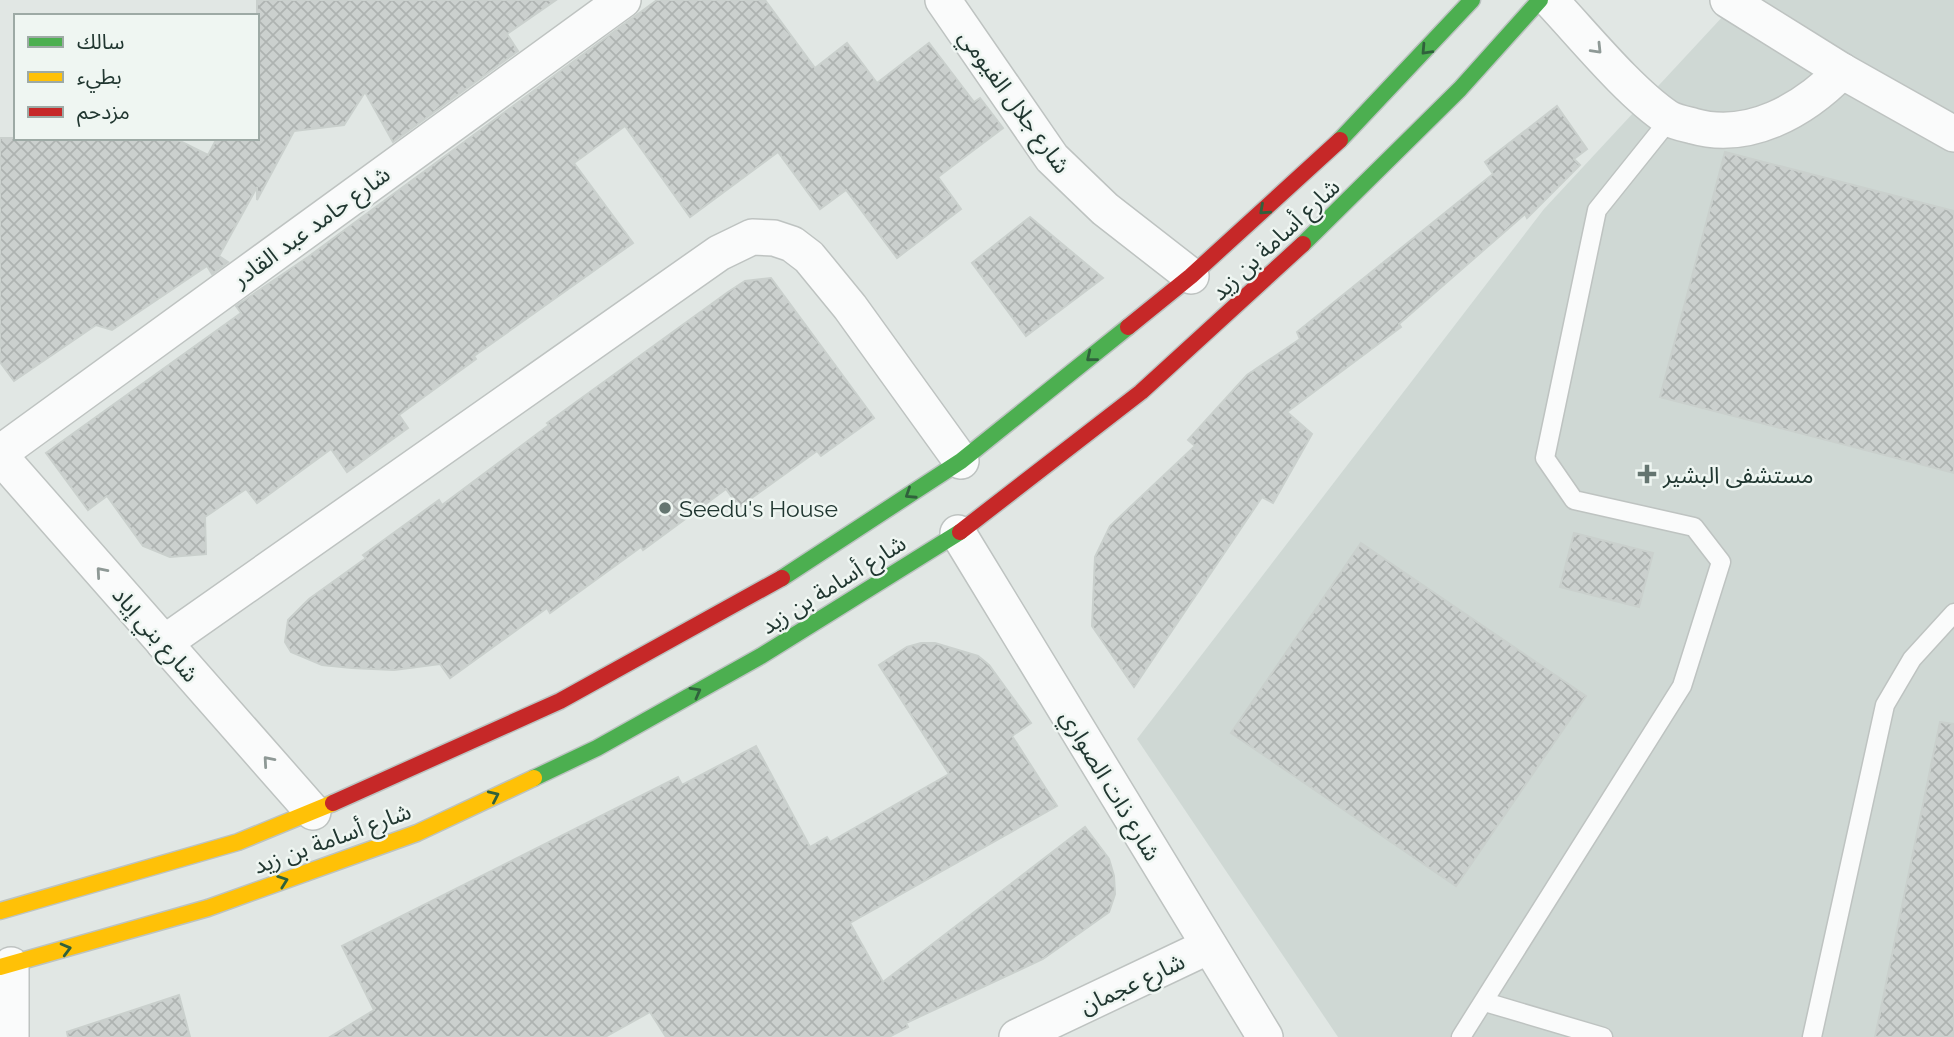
<svg xmlns="http://www.w3.org/2000/svg" width="1954" height="1037" font-family="Raleway,'Noto Sans Arabic',sans-serif">
<style>
.built{fill:#cfd8d4}
.building{fill:url(#building-cross-hatch);stroke:#cad0cd;stroke-width:2}
.lines{fill:none;stroke-linecap:round;stroke-linejoin:round}
.lane-casing{stroke:#bec3c1;stroke-width:21}
.street-casing{stroke:#bec3c1;stroke-width:38}
.fast-casing{stroke:#bcc3c1;stroke-width:19}
.slow-casing{stroke:#bcc3c1;stroke-width:19}
.jam-casing{stroke:#bcc3c1;stroke-width:19}
.lane{stroke:#fafbfb;stroke-width:18}
.street{stroke:#fafbfb;stroke-width:35}
.fast{stroke:#4caf50;stroke-width:16}
.slow{stroke:#ffc107;stroke-width:16}
.jam{stroke:#c62828;stroke-width:16}
.oneway{stroke:#8e9996}
.oneway2{stroke:#30613c}
.poi-dot{fill:#647570;stroke:#eff6f2;stroke-width:2.5}
.labels{text-anchor:middle;dominant-baseline:central;stroke-width:5;stroke-linejoin:round;paint-order:stroke}
.street-label{font-size:23px;fill:#213731;stroke:#eff6f2}
.poi-label{font-size:23px;fill:#213731;stroke:#eff6f2;text-anchor:start}
</style>
<defs>
<pattern id="building-cross-hatch" width="8" height="8" patternUnits="userSpaceOnUse" patternTransform="scale(1.75)"><rect width="8" height="8" fill="#cbd0ce"/><path d="M0 0l8 8M0 8l8-8" fill="none" stroke="#aeb3b1"/></pattern>
</defs>
<rect width="100%" height="100%" fill="#e1e7e4"/>
<path class="built" d="M1738 0H1954V1037H1338L1137 739 1544 209Z"/>
<g class="building">
<path d="M257 0H556L507 34 518 51 393 142 365 92 344 125 294 131 257 200V187L219 256 228 262 212 274 207 266 112 330 96 325 14 381 0 362V138H174L208 155 217 138H257Z"/>
<path d="M657 0H765L815 68 847 43 877 83 929 43 974 102 980 98 1003 128 938 177 961 209 897 258 846 190 820 209 778 152 690 217 625 126 574 163 633 243 474 356 476 359 399 415 408 428 347 472 331 449 257 503 246 489 205 517 206 554 170 557 143 546 107 496 88 510 46 453 241 313 236 306 308 257Z"/>
<path d="M1557 106 1587 149 1574 159 1580 165 1527 218 1525 214 1399 324 1401 327 1287 412 1312 434 1273 503 1262 497 1134 687 1092 626 1095 557 1110 526 1195 446 1188 440 1247 375 1300 339 1297 332 1493 174 1485 162Z"/>
<path d="M1725 152 1954 211V473L1660 397Z"/>
<path d="M1030 217 1103 278 1026 336 972 263Z"/>
<path d="M771 278 874 418 821 456 817 451 739 507 726 489 643 550 641 547 550 613 547 608 450 678 440 664 394 670 352 668 322 665 291 652 285 642 288 620 309 599 366 558 363 555 439 500 442 505 549 425 547 423 728 292 745 281Z"/>
<path d="M1574 533 1653 553 1639 607 1560 587Z"/>
<path d="M1361 543 1586 696 1456 886 1231 733Z"/>
<path d="M921 643H935L978 656 989 665 1031 723 1012 736 1057 806 850 923 883 982 1085 827 1109 859 1114 876 1115 894 1109 912 1043 959 906 1023 908 1027 889 1037H666L650 1012 605 1037H330L374 1010 342 946 678 777 682 785 756 746 810 847 827 837 830 842 949 774 879 665 907 647Z"/>
<path d="M1940 722 1954 724V1037H1875Z"/>
<path d="M179 995 190 1037H68L67 1032Z"/>
</g>
<g class="lines">
<defs>
<g id="lane">
<path d="M1485 1002 1603 1037"/>
<path d="M1461 1037 1682 686 1721 562 1694 527 1574 500 1545 458 1597 210 1670 119"/>
<path d="M1812 1037 1885 705 1912 659 1954 613"/>
</g>
<g id="street">
<path d="M943 0 1052 158 1105 209 1191 276"/>
<path d="M1550 0C1583 35 1629 92 1668 118 1675 122 1685 124 1693 126 1749 142 1804 110 1842 71"/>
<path d="M1728 0 1842 71 1954 134"/>
<path d="M0 453 623 0"/>
<path d="M0 456 313 812"/>
<path d="M958 533 1265 1037"/>
<path d="M164 643 719 253 752 237 774 238 792 244 809 257 850 307 961 461"/>
<path d="M11 965V1037"/>
<path d="M1017 1037 1209 946"/>
</g>
<g id="fast">
<path d="M1340 140 1472 0"/>
<path d="M1303 244 1460 89 1540 0"/>
<path d="M782 578 961 461 1128 327"/>
<path d="M534 778 597 748 761 656 960 532"/>
</g>
<g id="slow">
<path d="M0 911 238 842 333 803"/>
<path d="M0 967 208 908 417 833 534 778"/>
</g>
<g id="jam">
<path d="M1128 327 1191 276 1340 140"/>
<path d="M960 532 1141 392 1303 244"/>
<path d="M333 803 560 701 782 578"/>
</g>
</defs>
<use href="#lane" class="lane-casing"/>
<use href="#street" class="street-casing"/>
<use href="#fast" class="fast-casing"/>
<use href="#slow" class="slow-casing"/>
<use href="#jam" class="jam-casing"/>
<use href="#lane" class="lane"/>
<use href="#street" class="street"/>
<use href="#fast" class="fast"/>
<use href="#slow" class="slow"/>
<use href="#jam" class="jam"/>
</g>
<defs><path id="oneway-chevron" d="M-2-3.5L2.5 0L-2 3.5" fill="none" stroke-width="1.6" stroke-linecap="round" stroke-linejoin="round" transform="scale(1.75)"/></defs>
<g class="oneway">
<use href="#oneway-chevron" transform="translate(1597 49) rotate(46)"/>
<use href="#oneway-chevron" transform="translate(101 572) rotate(-131)"/>
<use href="#oneway-chevron" transform="translate(268 761) rotate(-131)"/>
</g>
<g class="oneway2">
<use href="#oneway-chevron" transform="translate(1426 50) rotate(133)"/>
<use href="#oneway-chevron" transform="translate(1264 210) rotate(138)"/>
<use href="#oneway-chevron" transform="translate(1091 357) rotate(141)"/>
<use href="#oneway-chevron" transform="translate(910 494) rotate(147)"/>
<use href="#oneway-chevron" transform="translate(696 692) rotate(-29)"/>
<use href="#oneway-chevron" transform="translate(494 796) rotate(-25)"/>
<use href="#oneway-chevron" transform="translate(283 881) rotate(-20)"/>
<use href="#oneway-chevron" transform="translate(66 949) rotate(-15)"/>
</g>
<g class="poi-dot">
<path d="M1643.5 463.5h7v7h7v7h-7v7h-7v-7h-7v-7h7z"/>
<circle cx="665" cy="508" r="7"/>
</g>
<g class="labels">
<g class="street-label">
<text transform="translate(1015 101) rotate(54)">شارع جلال الفيومي</text>
<text transform="translate(311 226) rotate(-36)">شارع حامد عبد القادر</text>
<text transform="translate(1275 239) rotate(-43)">شارع أسامة بن زيد</text>
<text transform="translate(833 584) rotate(-32)">شارع أسامة بن زيد</text>
<text transform="translate(156 634) rotate(49)">شارع بني إياد</text>
<text transform="translate(1111 785) rotate(59)">شارع ذات الصواري</text>
<text transform="translate(332 838) rotate(-20)">شارع أسامة بن زيد</text>
<text transform="translate(1132 983) rotate(-25)">شارع عجمان</text>
</g>
<g class="poi-label">
<text x="1663" y="474">مستشفى البشير</text>
<text x="679" y="508">Seedu's House</text>
</g>
</g>
<rect x="14" y="14" width="245" height="126" fill="#eff6f2" stroke="#9daaa5" stroke-width="2"/>
<rect x="28" y="37" width="35" height="10" fill="#4caf50" stroke="#9daaa5" stroke-width="2"/>
<text x="77" y="49" font-size="21" fill="#213731">سالك</text>
<rect x="28" y="72" width="35" height="10" fill="#ffc107" stroke="#9daaa5" stroke-width="2"/>
<text x="77" y="84" font-size="21" fill="#213731">بطيء</text>
<rect x="28" y="107" width="35" height="10" fill="#c62828" stroke="#9daaa5" stroke-width="2"/>
<text x="77" y="119" font-size="21" fill="#213731">مزدحم</text>
</svg>
